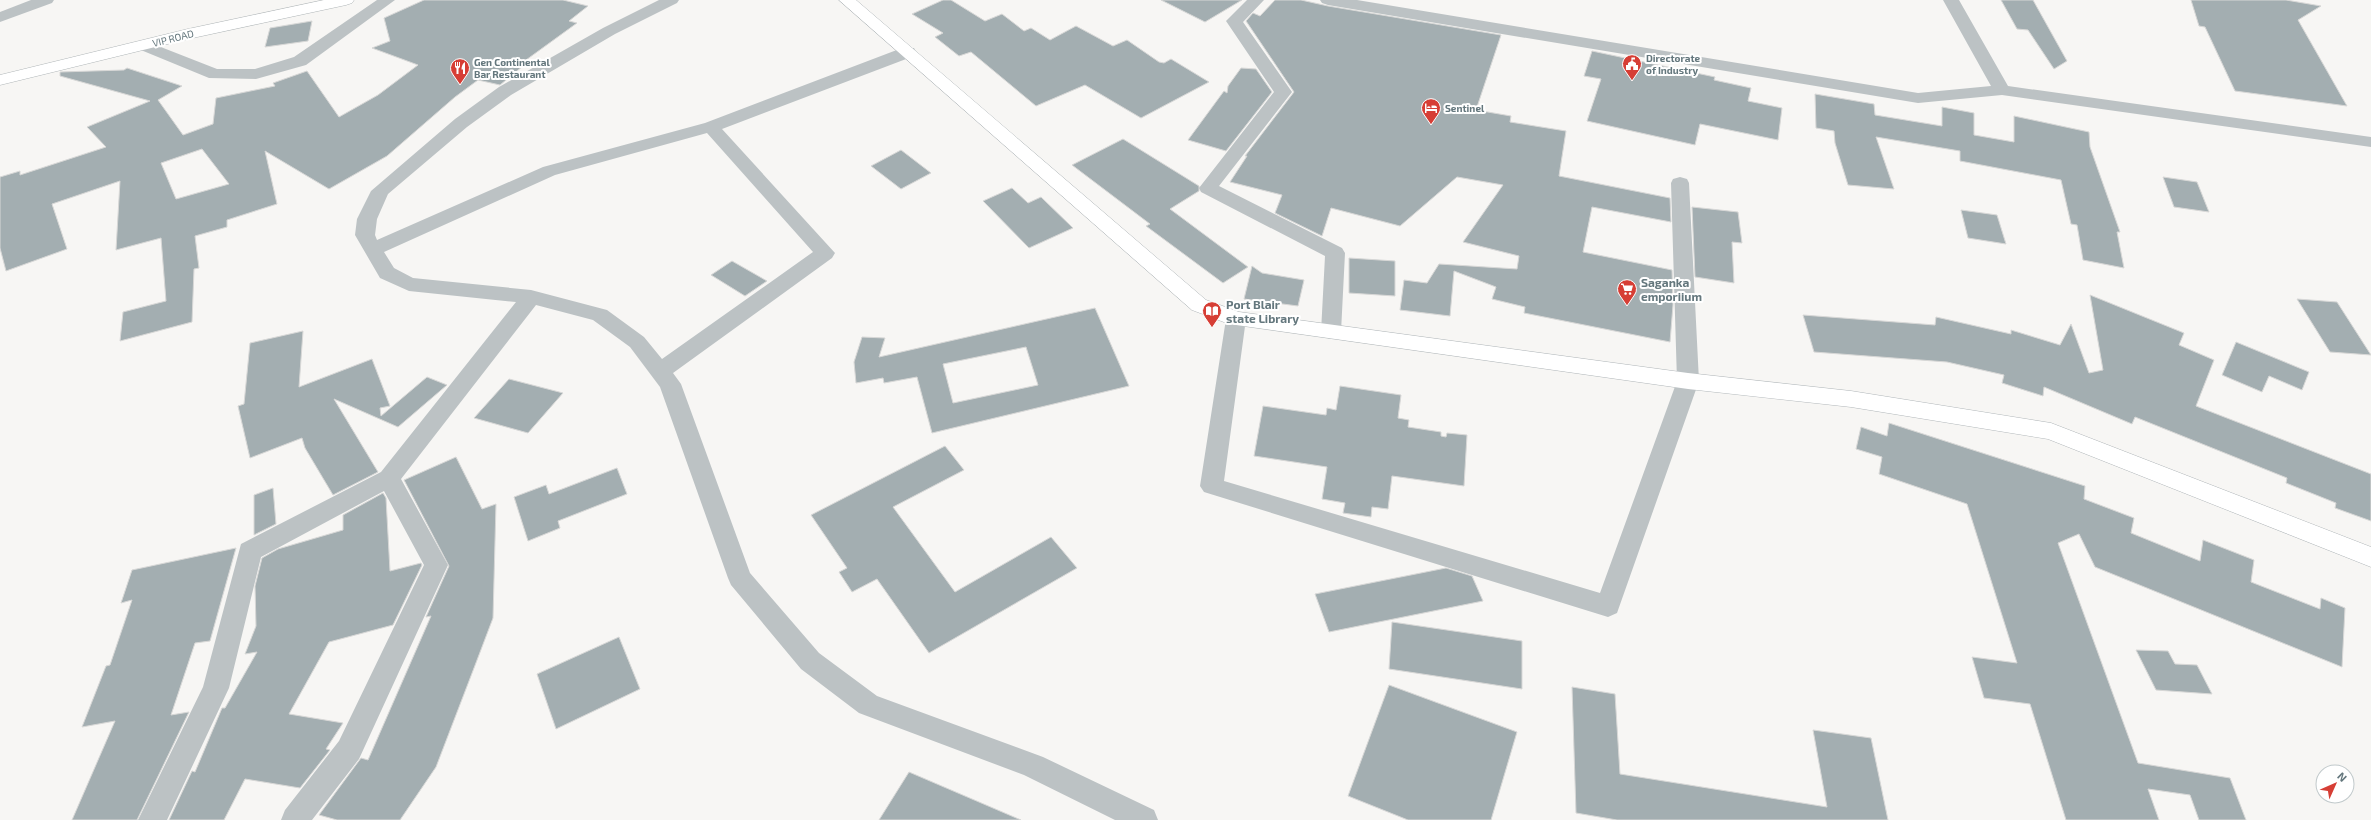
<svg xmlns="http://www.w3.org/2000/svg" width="2371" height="820" font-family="'Exo 2',sans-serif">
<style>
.building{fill:#a3aeb1;stroke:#d8d8d7;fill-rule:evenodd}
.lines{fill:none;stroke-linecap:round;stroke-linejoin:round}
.primary-casing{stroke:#b0b6b9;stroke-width:1}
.trunk-casing{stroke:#b0b6b8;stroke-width:1}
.minor{fill:#bcc2c4;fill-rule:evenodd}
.primary{fill:#fff;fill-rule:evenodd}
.trunk{fill:#fff;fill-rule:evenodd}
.labels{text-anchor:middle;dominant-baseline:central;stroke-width:4;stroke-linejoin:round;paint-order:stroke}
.far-street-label{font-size:10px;fill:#64777d;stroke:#fff}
.far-poi-label{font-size:10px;font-weight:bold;fill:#64777d;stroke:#fff;text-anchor:start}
.poi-label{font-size:12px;font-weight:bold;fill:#64777d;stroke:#fff;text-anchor:start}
</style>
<rect width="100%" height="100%" fill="#f7f6f4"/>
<g class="building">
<path d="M424 0H563L588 6 569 21 577 23 526 60 529 61 500 85 478 80 455 97 387 156 329 189 265 151 277 204 227 220V227L195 236 199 268 194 269 192 322 120 341 123 312 166 301 161 238 116 250 120 181 52 204 67 249 6 271 0 248V177L20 171V175L106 147 87 127 150 101 60 76V72L124 70 127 68 182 86 158 100 183 135 213 124 216 98 275 86 273 83 307 71 339 117 378 95 418 65 372 48 390 41 384 18ZM202 149 229 184 176 199 161 163Z"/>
<path d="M943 0H951L985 21 1002 14 1024 31 1031 28 1050 40 1076 26 1113 46 1127 40 1159 62 1164 63 1171 59 1209 82 1141 118 1085 85 1036 106 971 52 959 56 935 37 943 33 912 14Z"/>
<path d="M1161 0H1242L1205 22Z"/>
<path d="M1275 0H1301L1328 6 1501 35 1476 110 1511 116 1510 122 1566 131 1559 176 1670 198 1671 222 1592 207 1583 252 1672 270 1673 305 1670 342 1524 313 1525 307 1492 299 1496 287 1454 271 1450 316 1400 310 1404 280 1427 283 1439 264 1517 269 1519 256 1463 242 1503 185 1457 177 1400 226 1331 208 1322 236 1275 213 1282 195 1230 182 1247 156H1245L1294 92 1246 21 1253 13 1260 16Z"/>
<path d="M2001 0H2033L2067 61 2054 69 2028 30 2017 29Z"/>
<path d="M2191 0H2286L2321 6 2298 20 2347 106 2235 91 2205 27 2199 26Z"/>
<path d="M312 21 308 41 265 47 270 28Z"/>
<path d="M1592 51 1715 77 1714 80 1751 88 1748 101 1782 108 1778 140 1700 124 1695 145 1587 121 1601 79 1584 76Z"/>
<path d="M1241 68 1256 69 1272 92 1226 151 1188 140 1224 91 1227 93 1228 86Z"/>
<path d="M1815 94 1874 104 1875 115 1942 126V107L1974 113V135L2014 142V116L2089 132 2090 147 2120 232H2117L2124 268 2083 260 2077 225 2071 224 2061 180 1960 161V151L1876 137 1894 189 1848 185 1835 143 1834 131 1816 128Z"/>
<path d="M1123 139 1199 186V191L1170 209 1248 267 1223 283 1146 226 1150 224 1072 165Z"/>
<path d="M901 150 931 173 901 189 871 166Z"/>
<path d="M2163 177 2197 182 2209 212 2174 207Z"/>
<path d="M1012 188 1028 203 1041 197 1073 228 1029 248 983 201Z"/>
<path d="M1692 207 1738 212 1742 243 1732 242 1734 283 1695 277Z"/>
<path d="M1961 210 1997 215 2006 244 1968 238Z"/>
<path d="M1349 258 1395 261V296L1349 293Z"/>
<path d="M732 261 767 281 745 296 711 275Z"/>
<path d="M1252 266 1262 273 1304 280 1298 306 1244 299Z"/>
<path d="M2090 295 2184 333 2179 345 2214 360 2196 406 2371 474V521L2335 508 2336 503 2286 483 2287 478 2135 417 2132 424 2044 387 2043 396 2002 383 2004 375 1947 362 1814 352 1803 315 1935 325 1936 317 2011 334V330L2060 345 2071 324 2089 373 2103 370Z"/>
<path d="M2297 299 2337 302 2371 355 2330 352Z"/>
<path d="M1095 308 1129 386 932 433 917 377 884 383 883 378 856 383 854 362 862 337 885 338 879 357ZM1026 347 1038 385 953 403 943 364Z"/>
<path d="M303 331 299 387 372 359 390 406 380 408 381 416 427 377 447 385 398 427 334 399 378 472 333 495 305 448 302 438 250 458 238 406 244 404 250 343Z"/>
<path d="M2236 342 2309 372 2302 390 2269 376 2262 392 2222 375Z"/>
<path d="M509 379 563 393 528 433 474 418Z"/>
<path d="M1340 386 1401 395 1398 418 1409 420 1408 427 1441 432V436L1446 437 1447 433 1467 435 1464 486 1392 476 1388 509 1372 507 1371 517 1343 513 1345 503 1322 499 1327 467 1254 456 1263 406 1326 415 1327 408 1336 410Z"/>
<path d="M1889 423 2085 486 2084 499 2134 518 2131 533 2200 561 2203 540 2254 560 2251 582 2320 609 2321 598 2345 608 2342 667 2095 567 2079 534 2058 543 2138 763 2230 778 2246 820H2199L2190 795 2148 789 2159 820H2066L2030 704 1984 698 1972 657 2017 663 1967 504 1879 474 1882 457 1856 449 1861 427 1887 436Z"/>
<path d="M945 446 964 470 893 507 955 592 1051 537 1077 568 929 653 877 579 852 592 839 572 847 568 811 515Z"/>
<path d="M456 457 482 509 496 504 493 618 474 668 436 767 400 820H337L319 815 361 758 368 760 431 616 426 617 449 566 404 480Z"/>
<path d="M617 468 627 494 558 521 560 528 528 541 514 497 546 485 549 494Z"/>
<path d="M273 488 276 524 254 535V495Z"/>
<path d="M383 493 386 498 390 571 421 563 422 565 393 625 329 642 289 714 343 723 326 749 330 750 300 788 245 779 224 820H169L192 771 195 772 222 708H225L257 652 245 654 256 626 255 586 262 558 278 549 343 530V515Z"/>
<path d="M236 548 210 641 195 643 171 715 189 712 137 820H72L115 721 82 727 106 666 110 665 132 600 121 603 132 570Z"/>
<path d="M1446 568 1472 576 1483 601 1329 632 1315 594Z"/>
<path d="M1392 622 1522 641V689L1389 669Z"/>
<path d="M619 637 640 689 556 729 537 674Z"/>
<path d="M2136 650 2168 651 2175 664 2197 665 2212 694 2156 690Z"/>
<path d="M1389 685 1517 732 1491 820H1408L1348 796Z"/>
<path d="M1572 687 1615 694 1620 774 1827 807 1813 730 1871 738 1888 820H1617L1576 813Z"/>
<path d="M909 772 1021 820H879Z"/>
</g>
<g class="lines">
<defs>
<path id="primary" d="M839 0H856L1206 300 1239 312 1688 373 1851 391 2051 423 2371 547V567L2048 439 1851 407 1688 389 1229 324 1192 310Z"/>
<path id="trunk" d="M324 0H354L352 3 346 5 188 39 0 85V75L188 29Z"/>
</defs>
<use href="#primary" class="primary-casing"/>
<use href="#trunk" class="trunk-casing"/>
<g class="minor">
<path d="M31 0H54L52 3 0 22V12Z"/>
<path d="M377 0H395L306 65 256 79 209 78 136 48 134 45 136 42H148L217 69H255L294 57Z"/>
<path d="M659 0H679L677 3 615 34 511 95 467 127 388 194 377 219 375 235 377 240 543 167 705 123 902 48H914L916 52 914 56 722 129 835 253 832 258 673 373 681 384 750 573 819 653 877 696 1043 757 1154 810 1158 820H1115L1024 775 859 713 801 669 731 585 728 578 660 387 630 347 593 320 536 305 401 479 448 565 359 759 312 820H281L285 810 339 741 424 565 384 491 261 557 229 688 167 820H138L203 687 241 544 381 472 516 302 409 291 380 278 355 235 357 219 371 191 455 119 499 87 603 28ZM707 133 813 252 662 359 644 337 607 310 531 290 413 278 394 268 384 252 555 175Z"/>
<path d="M1247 0H1264L1243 22 1292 92 1219 186 1342 248 1345 253 1341 332 1338 337 1331 339 1324 337 1321 332 1325 256 1201 192 1199 188 1274 92 1226 21Z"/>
<path d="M1320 0H1357L1918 93 1991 86 1943 0H1959L2008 86 2371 137V147L2002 95 1918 103 1328 5 1322 3Z"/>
<path d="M1680 177 1687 179 1689 183 1699 381 1617 613 1608 617 1204 492 1200 486 1226 319 1229 314 1236 312 1243 314 1246 319 1224 481 1600 593 1677 381 1671 183 1673 179Z"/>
</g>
<use href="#primary" class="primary"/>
<use href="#trunk" class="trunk"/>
</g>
<defs>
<symbol id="civic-pin" viewBox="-11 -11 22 30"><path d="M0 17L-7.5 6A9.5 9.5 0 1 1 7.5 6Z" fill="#d63e35" stroke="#fff"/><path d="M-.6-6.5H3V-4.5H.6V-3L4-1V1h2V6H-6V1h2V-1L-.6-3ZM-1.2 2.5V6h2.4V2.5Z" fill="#fff"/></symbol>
<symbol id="restaurant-pin" viewBox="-11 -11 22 30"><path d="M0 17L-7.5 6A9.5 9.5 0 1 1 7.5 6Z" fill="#d63e35" stroke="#fff"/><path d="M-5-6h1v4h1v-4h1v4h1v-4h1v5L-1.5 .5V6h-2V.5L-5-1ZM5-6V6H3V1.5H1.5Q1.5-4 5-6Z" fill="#fff"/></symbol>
<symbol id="hotel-pin" viewBox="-11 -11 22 30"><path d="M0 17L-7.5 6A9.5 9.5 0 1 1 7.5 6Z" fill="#d63e35" stroke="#fff"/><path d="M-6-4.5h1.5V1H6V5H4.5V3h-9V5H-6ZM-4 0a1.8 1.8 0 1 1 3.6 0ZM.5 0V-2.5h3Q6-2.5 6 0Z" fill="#fff"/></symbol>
<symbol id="supermarket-pin" viewBox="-11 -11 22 30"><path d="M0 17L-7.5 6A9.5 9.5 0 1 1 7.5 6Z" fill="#d63e35" stroke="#fff"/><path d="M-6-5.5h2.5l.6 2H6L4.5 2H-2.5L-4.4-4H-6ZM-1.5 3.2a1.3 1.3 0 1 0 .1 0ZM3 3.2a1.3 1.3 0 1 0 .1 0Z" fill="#fff"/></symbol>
<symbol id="library-pin" viewBox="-11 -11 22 30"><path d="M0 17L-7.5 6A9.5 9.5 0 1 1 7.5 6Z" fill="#d63e35" stroke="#fff"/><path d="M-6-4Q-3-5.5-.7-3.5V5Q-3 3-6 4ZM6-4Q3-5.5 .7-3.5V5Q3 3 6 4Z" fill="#fff"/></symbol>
</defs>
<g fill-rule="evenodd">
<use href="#civic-pin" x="1621" y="53" width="22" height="30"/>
<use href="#restaurant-pin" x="449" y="57" width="22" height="30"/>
<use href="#hotel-pin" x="1420" y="97" width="22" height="30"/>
<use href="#supermarket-pin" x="1616" y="278" width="22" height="30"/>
<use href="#library-pin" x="1201" y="300" width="22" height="30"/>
</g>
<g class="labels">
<g class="far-street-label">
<text transform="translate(173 38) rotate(-14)">VIP ROAD</text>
</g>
<g class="far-poi-label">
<text x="1646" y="58">Directorate<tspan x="1646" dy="12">of Industry</tspan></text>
<text x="474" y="62">Gen Continental<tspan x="474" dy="12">Bar Restaurant</tspan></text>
<text x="1445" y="108">Sentinel</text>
</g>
<g class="poi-label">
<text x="1641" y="282">Saganka<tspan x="1641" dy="14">emporiium</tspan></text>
<text x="1226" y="304">Port Blair<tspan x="1226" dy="14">state Library</tspan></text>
</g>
</g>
<g transform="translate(2335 784) rotate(45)"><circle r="19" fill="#ffffff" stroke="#c1c9cb"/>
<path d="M0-3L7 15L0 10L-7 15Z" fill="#d63e35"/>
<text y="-6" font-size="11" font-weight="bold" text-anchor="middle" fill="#64777d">N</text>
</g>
</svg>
